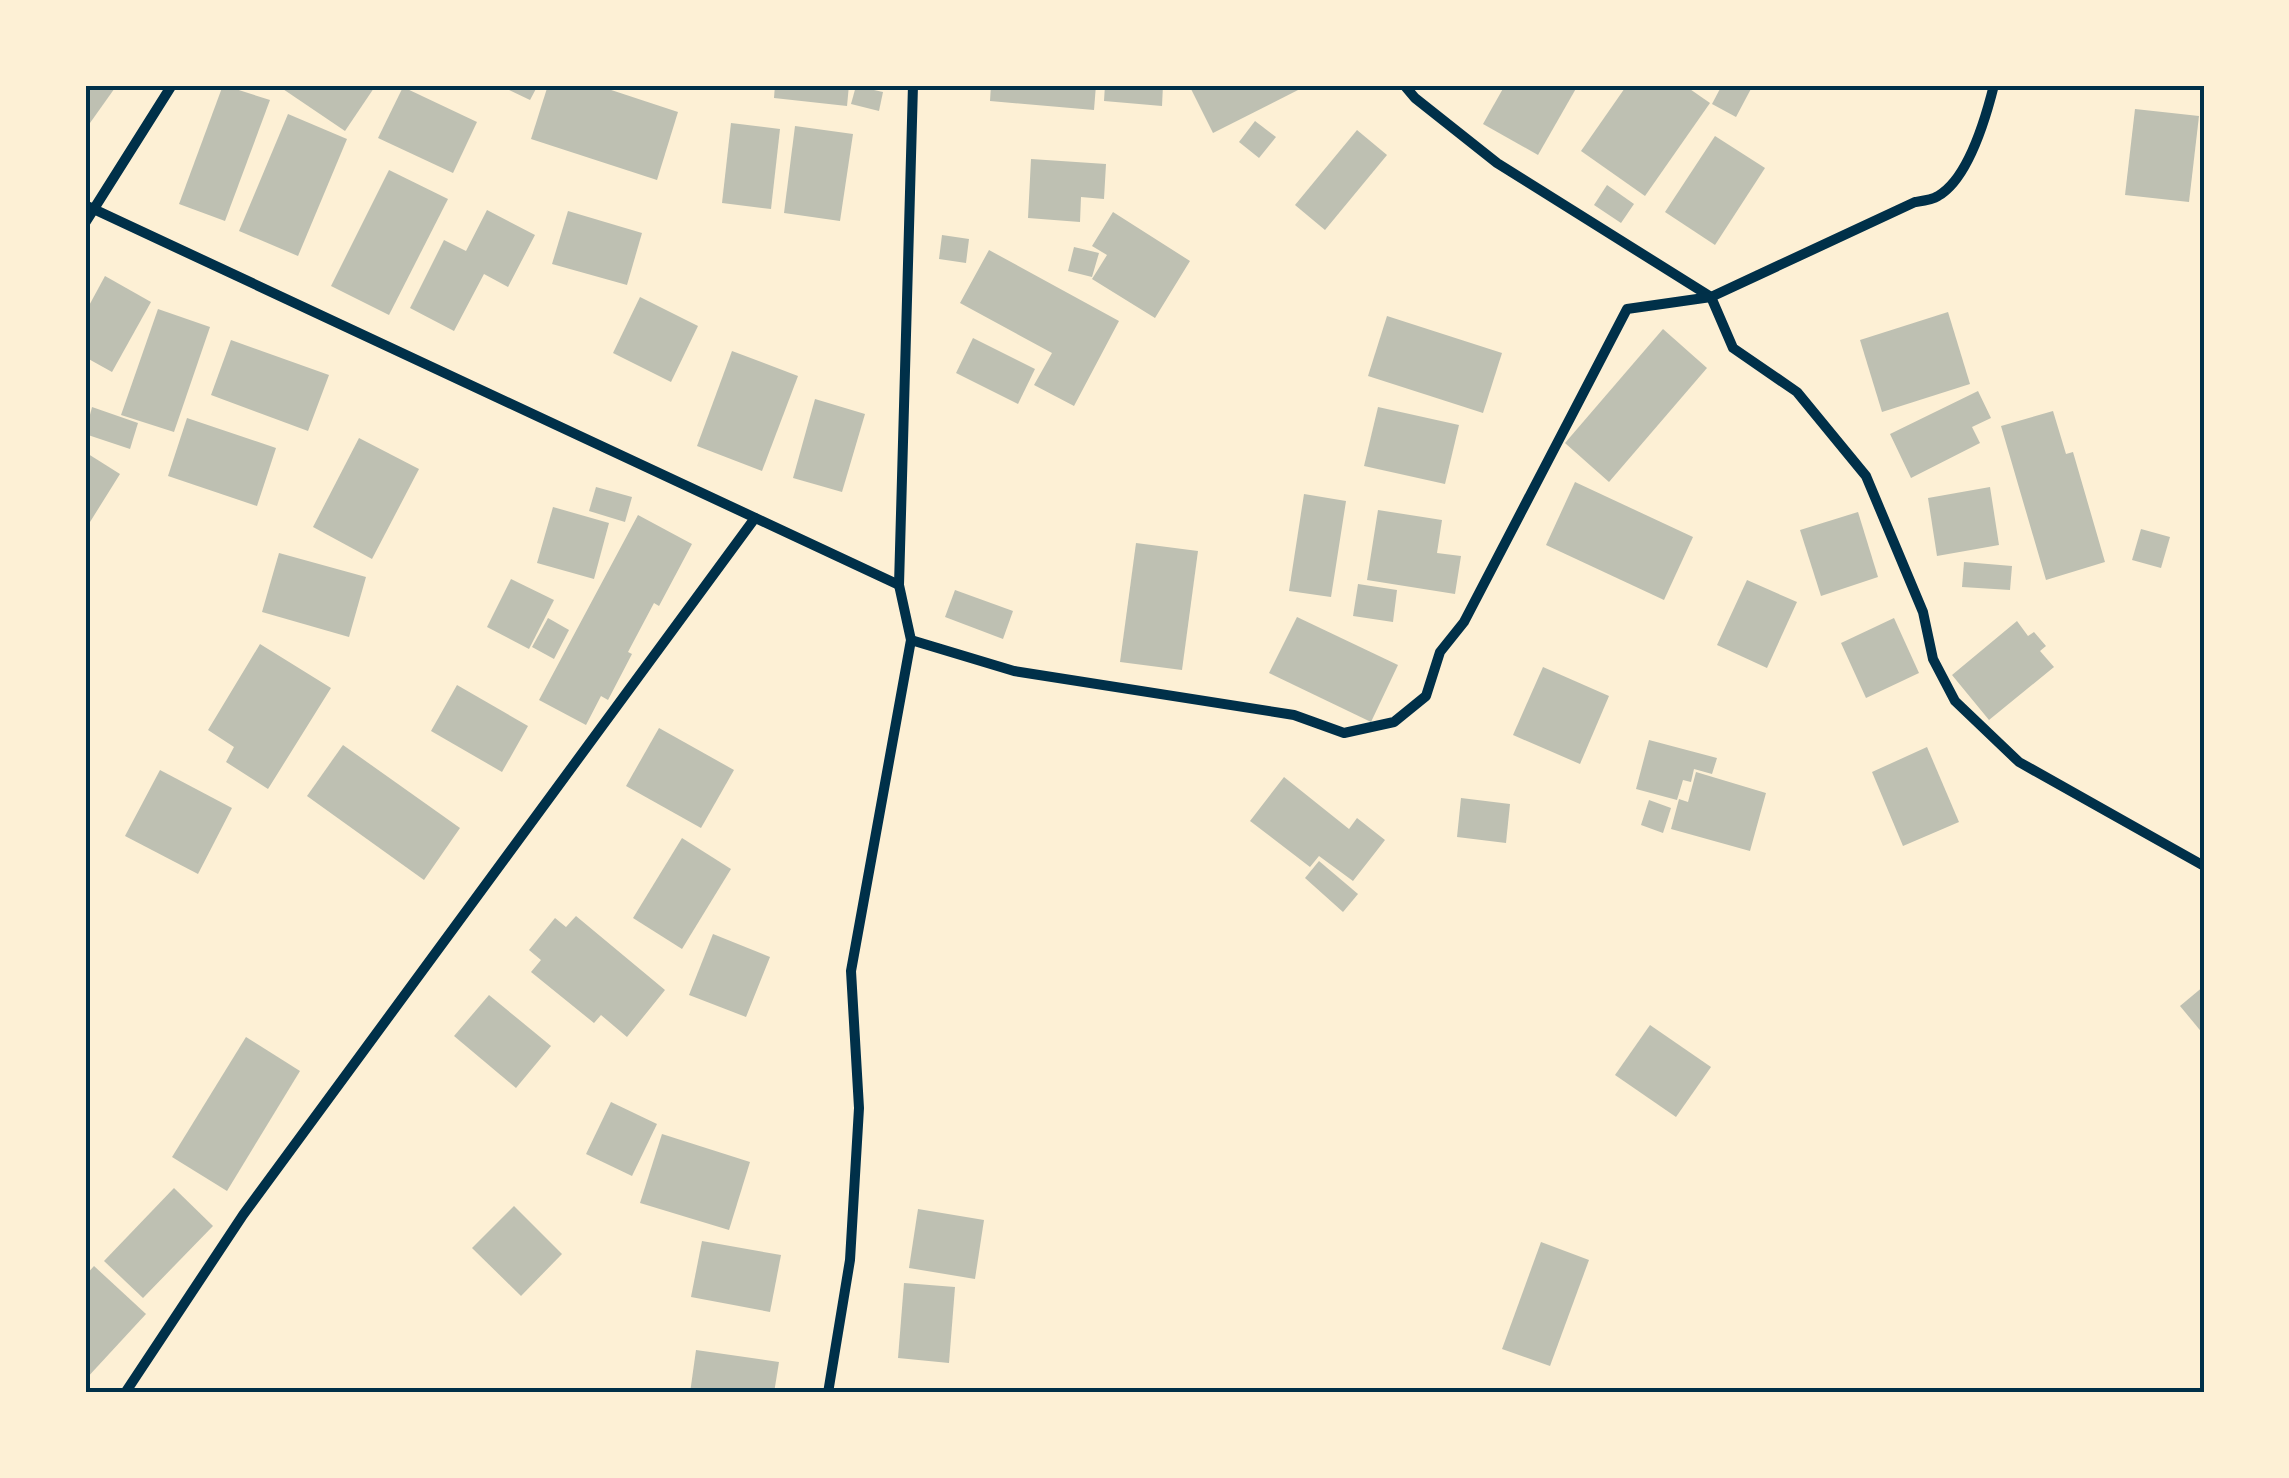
<svg xmlns="http://www.w3.org/2000/svg" width="2289" height="1478" font-family="'Asap Condensed',sans-serif">
<style>
.building{fill:#bec0b2}
.lines{fill:none;stroke-linecap:round;stroke-linejoin:round}
.minor{stroke:#003049;stroke-width:10}
.neatline{fill:none;stroke:#003049;stroke-width:4}
</style>
<rect width="100%" height="100%" fill="#fdf0d5"/>
<g class="building">
<path d="M85 85H117L85 130Z"/>
<path d="M223 85 270 100 225 221 179 204Z"/>
<path d="M277 85H376L345 131Z"/>
<path d="M507 85H538L530 100 505 88Z"/>
<path d="M548 85H596L678 112 657 180 531 139Z"/>
<path d="M775 85H849L847 106 774 98Z"/>
<path d="M991 85H1096L1094 110 990 101Z"/>
<path d="M1105 85H1163L1162 106 1104 101Z"/>
<path d="M1189 85H1301L1302 88 1213 133Z"/>
<path d="M1505 85H1578L1538 155 1483 124Z"/>
<path d="M1627 85H1684L1710 103 1645 196 1581 151Z"/>
<path d="M1722 85H1753L1736 117 1712 104Z"/>
<path d="M856 86 883 92 879 111 851 104Z"/>
<path d="M403 87 477 122 453 173 378 138Z"/>
<path d="M2135 109 2199 116 2189 202 2125 195Z"/>
<path d="M288 114 347 139 298 256 239 231Z"/>
<path d="M1255 121 1276 137 1259 158 1239 142Z"/>
<path d="M731 123 780 129 771 209 722 203Z"/>
<path d="M795 126 853 134 840 221 784 213Z"/>
<path d="M1357 130 1387 155 1325 230 1295 205Z"/>
<path d="M1715 136 1765 168 1715 245 1665 212Z"/>
<path d="M1031 159 1106 164 1104 199 1081 197 1080 222 1028 218Z"/>
<path d="M389 170 448 199 389 315 331 286Z"/>
<path d="M1607 185 1634 204 1621 223 1594 205Z"/>
<path d="M487 210 535 235 508 287 484 274 454 331 410 308 444 240 466 251Z"/>
<path d="M568 211 642 233 627 285 552 264Z"/>
<path d="M1113 212 1190 261 1155 318 1092 279 1107 255 1092 246Z"/>
<path d="M942 235 969 239 966 263 939 259Z"/>
<path d="M1074 247 1099 253 1092 277 1068 271Z"/>
<path d="M989 250 1119 321 1074 406 1034 385 1052 353 960 303Z"/>
<path d="M105 276 151 302 112 372 85 357V313Z"/>
<path d="M640 297 698 326 671 382 613 353Z"/>
<path d="M158 309 210 327 174 432 121 415Z"/>
<path d="M1948 312 1970 384 1882 412 1860 340Z"/>
<path d="M1387 316 1502 353 1483 413 1368 376Z"/>
<path d="M1663 329 1707 368 1609 482 1565 443Z"/>
<path d="M973 338 1035 369 1018 404 956 373Z"/>
<path d="M231 340 329 375 308 431 211 395Z"/>
<path d="M732 351 798 376 762 471 697 446Z"/>
<path d="M1978 391 1991 418 1972 427 1980 443 1911 478 1890 434Z"/>
<path d="M815 399 865 414 842 492 793 478Z"/>
<path d="M92 407 138 423 130 449 85 434Z"/>
<path d="M1378 407 1459 425 1445 484 1364 466Z"/>
<path d="M2053 411 2066 454 2073 452 2105 562 2046 580 2001 426Z"/>
<path d="M187 418 276 448 257 506 168 476Z"/>
<path d="M359 438 419 469 372 559 313 527Z"/>
<path d="M85 452 120 474 85 530Z"/>
<path d="M1575 482 1693 537 1664 600 1546 545Z"/>
<path d="M596 487 632 497 625 522 589 511Z"/>
<path d="M1990 487 1999 545 1937 556 1928 498Z"/>
<path d="M1304 494 1346 501 1331 597 1289 591Z"/>
<path d="M553 507 609 523 594 579 537 563Z"/>
<path d="M1378 510 1442 520 1437 553 1461 556 1455 594 1367 580Z"/>
<path d="M1858 512 1878 577 1821 596 1800 530Z"/>
<path d="M638 515 692 544 659 606 654 603 628 652 632 654 608 700 601 696 586 725 539 700Z"/>
<path d="M2141 529 2170 537 2161 568 2132 560Z"/>
<path d="M1136 543 1198 551 1182 670 1120 662Z"/>
<path d="M279 553 366 577 349 637 262 612Z"/>
<path d="M1964 562 2012 566 2010 590 1962 587Z"/>
<path d="M511 579 554 600 529 649 487 627Z"/>
<path d="M1747 580 1797 602 1767 668 1717 645Z"/>
<path d="M1358 584 1397 590 1393 622 1353 616Z"/>
<path d="M955 590 1013 611 1003 639 945 617Z"/>
<path d="M1297 617 1398 665 1371 722 1269 673Z"/>
<path d="M548 618 569 630 554 659 532 647Z"/>
<path d="M1894 618 1919 673 1866 698 1841 643Z"/>
<path d="M2017 621 2028 636 2034 632 2046 646 2040 651 2054 667 1989 720 1952 675Z"/>
<path d="M260 644 331 688 268 789 226 762 234 747 208 730Z"/>
<path d="M1543 667 1609 696 1580 764 1513 735Z"/>
<path d="M457 685 528 726 502 772 431 731Z"/>
<path d="M659 728 734 770 701 828 626 786Z"/>
<path d="M1649 740 1717 758 1712 774 1694 769 1691 782 1683 780 1677 800 1636 789Z"/>
<path d="M343 745 460 828 424 880 307 796Z"/>
<path d="M1927 747 1959 822 1903 846 1872 772Z"/>
<path d="M160 770 232 808 198 874 125 836Z"/>
<path d="M1696 772 1766 793 1750 851 1671 829 1679 799 1688 802Z"/>
<path d="M1284 777 1349 829 1357 818 1385 840 1353 881 1319 856 1310 867 1250 821Z"/>
<path d="M1461 798 1510 804 1506 843 1457 837Z"/>
<path d="M1649 800 1671 808 1663 833 1641 825Z"/>
<path d="M682 838 731 869 682 949 633 918Z"/>
<path d="M1319 861 1358 894 1343 912 1305 878Z"/>
<path d="M576 916 665 990 627 1037 601 1015 594 1023 531 972 541 960 529 950 555 918 566 927Z"/>
<path d="M713 934 770 957 746 1017 689 995Z"/>
<path d="M2204 986V1035L2180 1006Z"/>
<path d="M489 995 551 1046 516 1088 454 1036Z"/>
<path d="M1650 1025 1711 1067 1676 1117 1615 1075Z"/>
<path d="M246 1037 300 1071 227 1191 172 1157Z"/>
<path d="M611 1102 657 1124 632 1176 586 1154Z"/>
<path d="M662 1134 750 1162 729 1230 640 1203Z"/>
<path d="M174 1188 213 1226 143 1298 104 1261Z"/>
<path d="M514 1206 562 1254 521 1296 472 1248Z"/>
<path d="M918 1209 984 1220 975 1279 909 1268Z"/>
<path d="M702 1241 781 1255 770 1312 691 1297Z"/>
<path d="M1541 1242 1589 1260 1550 1366 1502 1349Z"/>
<path d="M94 1266 146 1314 85 1380V1276Z"/>
<path d="M904 1283 955 1287 949 1363 898 1358Z"/>
<path d="M696 1350 779 1362 774 1393H690Z"/>
</g>
<g class="lines">
<g class="minor">
<path d="M1404 85 1415 98 1497 163 1711 297 1733 348 1797 392 1866 476 1923 612 1933 659 1955 701 2019 762 2204 866"/>
<path d="M85 205 899 585"/>
<path d="M85 223 172 85"/>
<path d="M911 640 1014 671 1294 715 1344 733 1394 722 1426 696 1440 652 1464 622 1627 309 1711 297 1915 202C1922 201 1932 200 1938 196 1968 179 1986 117 1994 85"/>
<path d="M125 1393 243 1215 755 518"/>
<path d="M828 1393 850 1260 859 1108 851 971 911 640 899 585 913 85"/>
</g>
</g>
<rect width="2289" height="1478" fill="none" stroke="#fdf0d5" stroke-width="175"/>
<rect x="88" y="88" width="2114" height="1302" class="neatline"/>
</svg>
